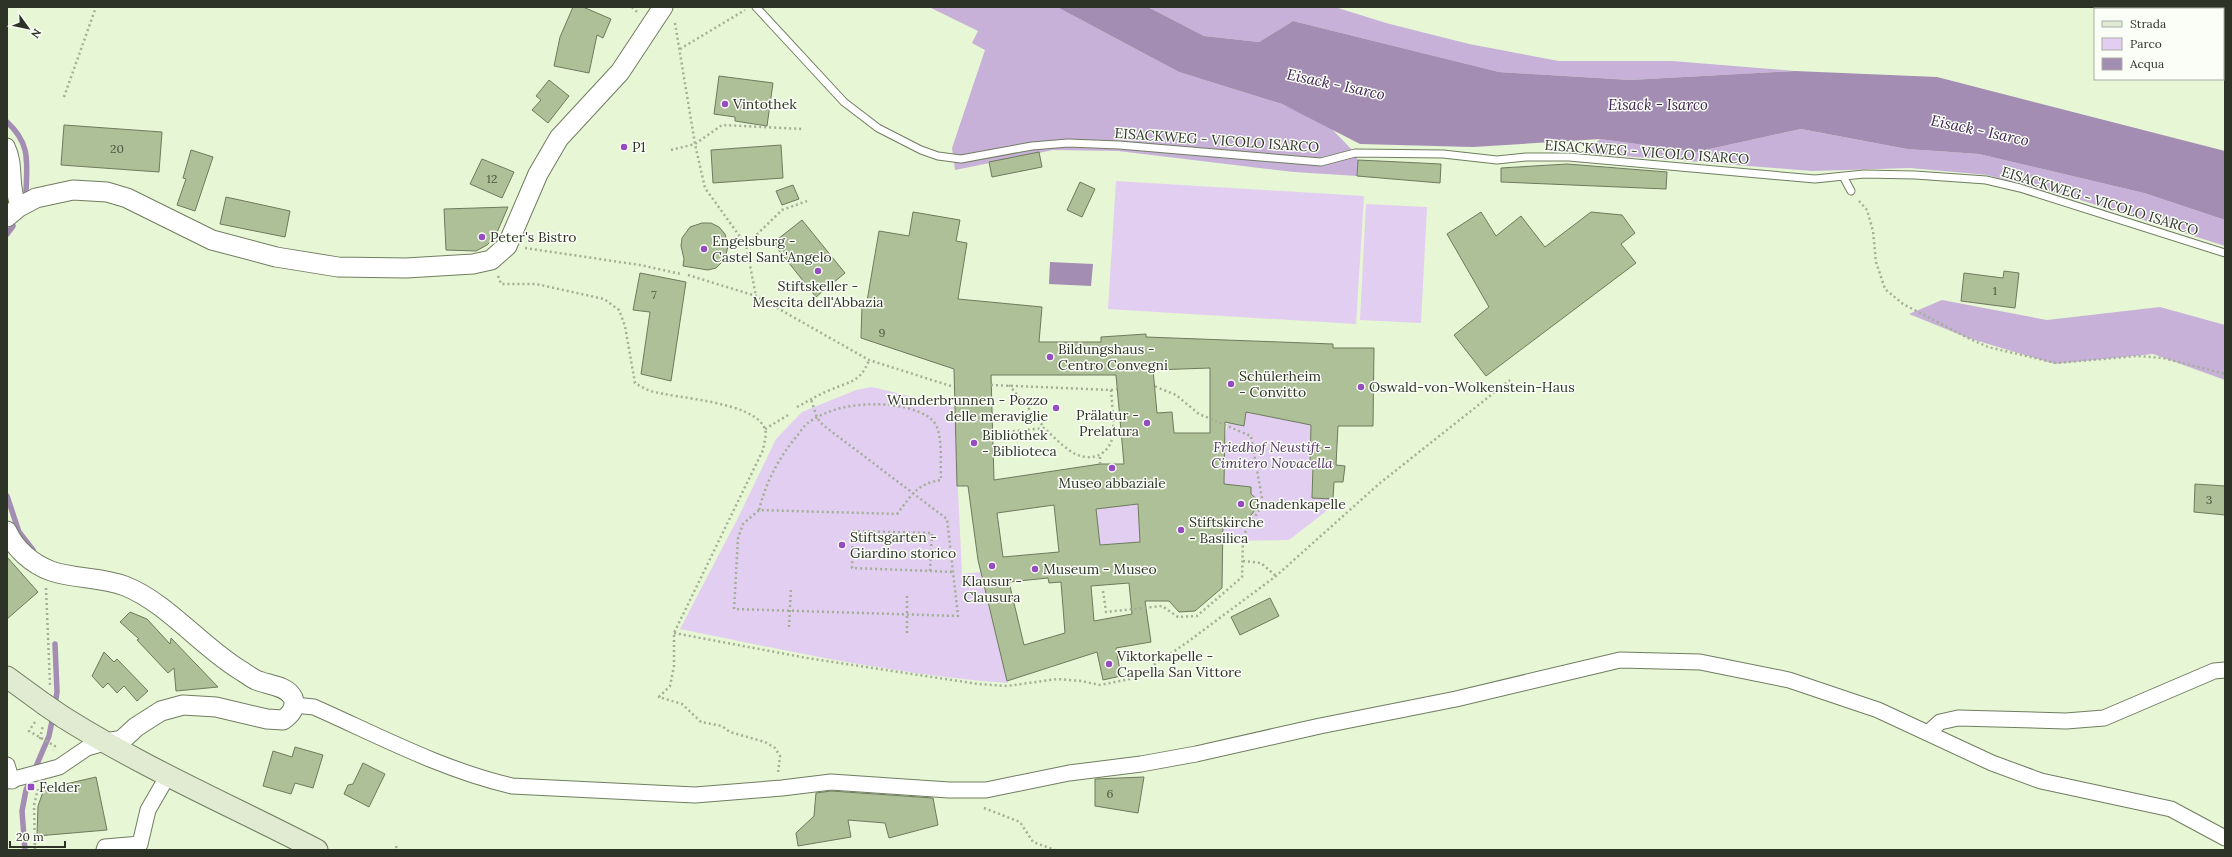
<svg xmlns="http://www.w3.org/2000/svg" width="2232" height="857" font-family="Lora,serif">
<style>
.green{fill:#e2cef1}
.forest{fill:#c7b1d8}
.water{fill:#a38db3}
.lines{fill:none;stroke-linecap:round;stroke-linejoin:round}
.stream{stroke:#a38db3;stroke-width:5.5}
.building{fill:#aec097;stroke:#6d7a5d;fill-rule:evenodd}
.service-casing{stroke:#707d60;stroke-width:9}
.minor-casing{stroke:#707d60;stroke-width:17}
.tertiary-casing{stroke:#707d60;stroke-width:21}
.secondary-casing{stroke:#707d60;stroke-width:23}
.path{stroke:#a3ae95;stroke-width:2.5;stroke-dasharray:2 3;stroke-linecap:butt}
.service{stroke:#fff;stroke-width:7}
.minor{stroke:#fff;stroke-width:15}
.tertiary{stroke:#fff;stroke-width:19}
.secondary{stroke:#e1ebd2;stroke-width:21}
.secondary-bridge-casing{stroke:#707d60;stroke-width:23;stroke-linecap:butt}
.secondary-bridge{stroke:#e1ebd2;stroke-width:21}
.poi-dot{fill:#944cbf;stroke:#fbfef7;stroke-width:1.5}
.labels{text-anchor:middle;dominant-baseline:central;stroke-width:3;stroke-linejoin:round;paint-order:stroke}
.number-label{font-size:12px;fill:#4d5642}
.poi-label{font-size:14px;fill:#2d3326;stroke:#fbfef7;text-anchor:start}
.street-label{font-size:14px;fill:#2d3326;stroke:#fbfef7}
.park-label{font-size:14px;font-style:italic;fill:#523365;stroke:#fbfef7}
.water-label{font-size:15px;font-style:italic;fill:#3f2152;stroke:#fbfef7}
</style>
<rect width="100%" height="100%" fill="#e7f6d5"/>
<g class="green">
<path d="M1116 181 1364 196 1356 324 1108 309Z"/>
<path d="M1366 204 1427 207 1421 323 1360 320Z"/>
<path d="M872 387 954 407 962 574 980 572 1008 683C898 675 788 651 680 629L738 518 776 439 802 412 856 390Z"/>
<path d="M1246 412 1311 425 1310 465 1313 466 1312 497 1333 499V506L1289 540 1223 541V519L1249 521 1250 513H1254L1259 506V501L1251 494 1250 487 1224 484 1225 436 1228 422 1243 426Z"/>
<path d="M1138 504 1140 542 1100 545 1096 509Z"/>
</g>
<g class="forest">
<path d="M929 7H1057L1179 72 1282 104 1328 125 1355 153 1358 160 1357 176 1294 172 1118 151 1053 150 955 170 952 148 985 50 972 43 978 31Z"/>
<path d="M1148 7H1335L1386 23 1469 44 1559 61H1672L1795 71 1630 80 1499 72 1293 21 1259 42 1204 36Z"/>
<path d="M1801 129 1907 149 1979 154 2144 193 2225 220V246L2071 197 1987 175 1910 168 1812 171 1585 153 1600 139 1696 152Z"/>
<path d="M1942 300 2047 320 2160 307 2225 325V380L2153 354 2055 364 1968 338 1909 314Z"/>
</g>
<g class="water">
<path d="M1057 7H1148L1204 36 1259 42 1293 21 1499 72 1630 80 1795 71 1937 77 2225 151V220L2144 193 1979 154 1907 149 1801 129 1696 152 1600 139 1473 147 1360 144 1282 104 1179 72Z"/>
<path d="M1050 262 1093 264 1091 286 1049 284Z"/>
</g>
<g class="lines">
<g class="stream">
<path d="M7 122C31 144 27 162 26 193"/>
<path d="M7 234 13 226"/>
<path d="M7 496 19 532 33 550"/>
<path d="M55 644 57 692 55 705"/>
<path d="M25 850 22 811 26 790 49 736 53 716"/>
</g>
</g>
<g class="building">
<path d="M573 7H583L611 19 603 38 597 35 589 73 554 66 560 37Z"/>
<path d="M719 76 773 83 767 126 735 121V117L714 114Z"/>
<path d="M549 80 569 96 548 123 532 110 541 100 536 96Z"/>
<path d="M64 125 162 132 159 172 61 165Z"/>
<path d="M781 145 783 178 713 183 711 150Z"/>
<path d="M191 150 213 157 195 211 177 205 186 179 183 178Z"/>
<path d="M1039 152 1042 167 992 177 989 162Z"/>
<path d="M482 159 514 172 502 198 470 184Z"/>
<path d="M1358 160 1441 164 1440 183 1357 176Z"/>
<path d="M1567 164 1667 172 1666 189 1501 182V168Z"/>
<path d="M1080 182 1095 189 1082 217 1067 210Z"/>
<path d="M793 185 799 199 782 205 776 191Z"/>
<path d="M226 197 290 211 285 237 220 224Z"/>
<path d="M508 207 495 237 487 245 476 251 446 250 444 209Z"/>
<path d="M913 212 960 220 956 241 967 243 958 299 1042 307 1039 342H1101V337L1146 334V337L1333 344V348H1374L1373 426H1338L1336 465 1345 466 1343 482H1334L1333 499 1312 498 1313 466H1310L1311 425 1246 412 1244 426 1225 422 1224 484 1251 487V494L1259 501V506L1250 516V521L1223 519 1222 588 1195 611 1179 612 1169 601H1145L1151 642 1116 648 1121 676 1103 680 1097 652 1007 681 978 560 968 486H957L954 369 861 338 862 305 866 307 879 231 909 236ZM1210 368V433H1174L1172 412 1157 413 1153 370ZM991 375H1116L1124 464H1100L994 480ZM1138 504 1140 542 1100 545 1096 509ZM1054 505 1059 552 1003 557 997 513ZM1048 578 1049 583 1061 582 1065 633 1024 645 1009 582ZM1129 583 1132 614 1094 621 1091 586Z"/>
<path d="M1481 212 1496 236 1521 216 1545 247 1591 212 1622 215 1635 233 1621 244 1636 263 1486 376 1454 335 1489 307 1447 234Z"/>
<path d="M802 220 845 273 816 297 773 243Z"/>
<path d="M702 223H711L719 227 725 234 728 246 725 259 716 268 708 270 683 266 684 259 681 246 682 238 690 227Z"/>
<path d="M2004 271 2019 273 2015 308 1961 301 1964 273 2003 278Z"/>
<path d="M640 273 686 282 671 381 641 374 650 312 633 310Z"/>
<path d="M2195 484 2225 486V515L2194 512Z"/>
<path d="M7 557 38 592 7 619Z"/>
<path d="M1270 598 1279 616 1240 635 1231 617Z"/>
<path d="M130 612 147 619 170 644 171 638 218 687 176 691 174 668 168 673 137 640 139 639 120 622Z"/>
<path d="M104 652 114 662 117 659 148 691 137 701 124 686 117 693 108 683 103 688 92 676Z"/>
<path d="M295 747 323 755 313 788 295 783 291 794 263 786 273 751 292 757Z"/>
<path d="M363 763 385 774 369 807 344 794 348 785 353 784Z"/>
<path d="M96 777 107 830 37 836 38 806 44 789Z"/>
<path d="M1144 777 1138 813 1095 806V779Z"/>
<path d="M831 791 933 798 938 825 889 838 885 823 848 820 851 837 798 846 796 833 814 816 816 793Z"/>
</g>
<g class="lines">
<defs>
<g id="service">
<path d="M756 7 844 102 878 128 921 150 938 156 961 159 1032 146 1068 143 1119 145 1321 162 1355 153 1443 154 1497 160 1526 157H1569L1815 179 1864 174 1915 175 1986 180 2020 188 2225 253"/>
<path d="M1844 178 1851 191"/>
</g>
<g id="minor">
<path d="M7 146C17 167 9 185 19 207"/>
<path d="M294 705 314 707C379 736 443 770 512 786L695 795 782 788 831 782 949 790H986L1069 773 1141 764 1196 754 1320 726 1456 699 1620 660 1700 662 1789 680 1878 710 1992 763 2041 781 2171 809 2225 838"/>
<path d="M1928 733 1940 722 1958 718 2066 721 2104 718 2214 671 2225 670"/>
<path d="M7 765 12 781"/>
<path d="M7 781 59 767 87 748 104 743"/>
<path d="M104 850 105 847 140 844 148 810 167 777"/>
</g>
<g id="tertiary">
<path d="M7 217 19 207 36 198 73 190 107 192 127 198 212 240 276 257 338 267 406 268 473 264 491 260 507 246 538 174 559 138 620 72 663 7"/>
<path d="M7 531C15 549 32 564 51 571 74 579 101 577 125 586 166 602 202 647 240 670 245 673 250 677 256 680 267 685 287 685 293 698 297 708 290 715 283 720L267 719 216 707 183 705 161 711 136 727 122 740 104 743"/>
</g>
<g id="secondary">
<path d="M7 677 44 704"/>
<path d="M63 717C144 768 232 806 317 850"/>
</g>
</defs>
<use href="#service" class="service-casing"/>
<use href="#minor" class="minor-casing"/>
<use href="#tertiary" class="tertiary-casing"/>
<use href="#secondary" class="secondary-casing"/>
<g class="path">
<path d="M632 7 637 12"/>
<path d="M675 23 695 144 705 188 746 245 756 296"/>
<path d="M680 49 745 10"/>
<path d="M64 97 96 7"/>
<path d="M671 150 695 144 722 125 803 129"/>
<path d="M1859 201 1867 210 1873 231 1876 262 1885 289 1903 304 1968 338 1988 347 2056 363 2138 356 2163 358 2225 374"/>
<path d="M746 245 782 210 807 201"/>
<path d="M525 248 640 265 681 274"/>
<path d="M688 275 756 296 869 360 954 387"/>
<path d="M498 276 501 284H536L604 299 619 310 625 326 635 383C640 386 645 389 651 391 677 399 754 401 765 429 767 435 764 443 763 450L674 633V666L670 686 659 697 682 704 701 722 722 726 730 732 765 742 775 748 780 756 778 773"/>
<path d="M991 385 1111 390C1112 404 1114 419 1113 433 1111 457 1087 464 1069 450 1060 444 1052 435 1044 428L997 433"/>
<path d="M1009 385 1044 427"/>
<path d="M1111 390 1117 389"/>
<path d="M797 407C808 401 818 395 830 390 850 381 860 383 869 360"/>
<path d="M765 429 788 415"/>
<path d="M1100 457V464"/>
<path d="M759 510C766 482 778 459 796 437 800 433 803 426 808 423 835 402 888 399 919 412 926 415 932 418 936 425 943 440 940 463 941 480 916 484 912 495 897 514L759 510 743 524 738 538 734 609 958 616 947 519 823 425 817 418 811 399"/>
<path d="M853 531 932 533 930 571 852 568Z"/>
<path d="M1243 561 1261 563 1276 576"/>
<path d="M930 571 953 572"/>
<path d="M46 588 50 685"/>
<path d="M1103 591 1106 612 1162 606 1178 617 1197 616 1242 577 1243 540 1246 530 1263 504 1251 436 1199 414 1176 395 1154 386"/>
<path d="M789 627 791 588"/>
<path d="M674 633 807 658 978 684 1007 686 1057 679 1081 681 1100 685 1135 678 1189 641 1276 576 1380 483 1510 380"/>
<path d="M907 633V596"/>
<path d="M35 722 29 731 55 746 53 750"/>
<path d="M40 739 43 725"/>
<path d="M984 808 1020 822 1033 842 1055 850"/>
<path d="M396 846 397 850"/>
<path d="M35 850 34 805 38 789"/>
</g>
<use href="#service" class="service"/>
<use href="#minor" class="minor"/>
<use href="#tertiary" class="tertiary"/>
<use href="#secondary" class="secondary"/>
<defs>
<path id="secondary-bridge" d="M44 704 63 717"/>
</defs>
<use href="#secondary-bridge" class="secondary-bridge-casing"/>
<use href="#secondary-bridge" class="secondary-bridge"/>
</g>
<g class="poi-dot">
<circle cx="725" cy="104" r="4"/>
<circle cx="624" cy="147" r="4"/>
<circle cx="482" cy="237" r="4"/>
<circle cx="704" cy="249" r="4"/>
<circle cx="818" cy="271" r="4"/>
<circle cx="1050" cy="357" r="4"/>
<circle cx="1231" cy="384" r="4"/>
<circle cx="1361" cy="387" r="4"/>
<circle cx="1056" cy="408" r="4"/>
<circle cx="1147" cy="423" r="4"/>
<circle cx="974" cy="443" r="4"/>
<circle cx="1112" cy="468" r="4"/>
<circle cx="1241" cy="504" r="4"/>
<circle cx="1181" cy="530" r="4"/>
<circle cx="842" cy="545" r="4"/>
<circle cx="992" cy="566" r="4"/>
<circle cx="1035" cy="569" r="4"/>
<circle cx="1109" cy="664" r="4"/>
<rect x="27" y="783" width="8" height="8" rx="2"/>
</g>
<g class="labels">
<g class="number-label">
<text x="117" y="148">20</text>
<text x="492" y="178">12</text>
<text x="1995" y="290">1</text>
<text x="654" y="294">7</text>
<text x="882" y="332">9</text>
<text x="2209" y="499">3</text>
<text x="1110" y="793">6</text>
</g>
<g class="poi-label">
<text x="733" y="104">Vintothek</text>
<text x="632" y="147">P1</text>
<text x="490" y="237">Peter's Bistro</text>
<text x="712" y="241">Engelsburg -<tspan x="712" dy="16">Castel Sant'Angelo</tspan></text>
<text x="818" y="286" text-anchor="middle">Stiftskeller -<tspan x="818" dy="16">Mescita dell'Abbazia</tspan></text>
<text x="1058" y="349">Bildungshaus -<tspan x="1058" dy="16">Centro Convegni</tspan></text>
<text x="1239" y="376">Schülerheim<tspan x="1239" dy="16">- Convitto</tspan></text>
<text x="1369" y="387">Oswald-von-Wolkenstein-Haus</text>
<text x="1048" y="400" text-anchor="end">Wunderbrunnen - Pozzo<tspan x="1048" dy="16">delle meraviglie</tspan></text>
<text x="1139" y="415" text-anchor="end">Prälatur -<tspan x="1139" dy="16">Prelatura</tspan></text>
<text x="982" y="435">Bibliothek<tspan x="982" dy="16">- Biblioteca</tspan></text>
<text x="1112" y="483" text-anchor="middle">Museo abbaziale</text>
<text x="1249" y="504">Gnadenkapelle</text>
<text x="1189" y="522">Stiftskirche<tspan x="1189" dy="16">- Basilica</tspan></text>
<text x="850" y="537">Stiftsgarten -<tspan x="850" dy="16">Giardino storico</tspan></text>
<text x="1043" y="569">Museum - Museo</text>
<text x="992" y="581" text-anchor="middle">Klausur -<tspan x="992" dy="16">Clausura</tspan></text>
<text x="1117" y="656">Viktorkapelle -<tspan x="1117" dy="16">Capella San Vittore</tspan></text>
<text x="39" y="787">Felder</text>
</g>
<g class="street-label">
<text transform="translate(1217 140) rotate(4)">EISACKWEG - VICOLO ISARCO</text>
<text transform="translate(1647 152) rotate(4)">EISACKWEG - VICOLO ISARCO</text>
<text transform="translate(2100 201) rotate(17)">EISACKWEG - VICOLO ISARCO</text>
</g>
<g class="park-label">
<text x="1272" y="447">Friedhof Neustift -<tspan x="1272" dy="16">Cimitero Novacella</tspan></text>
</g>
<g class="water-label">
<text transform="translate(1336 84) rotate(12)">Eisack - Isarco</text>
<text x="1658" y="104">Eisack - Isarco</text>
<text transform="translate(1980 130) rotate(12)">Eisack - Isarco</text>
</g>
</g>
<rect width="2232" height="857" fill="none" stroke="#2d3326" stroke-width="16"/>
<rect x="2094" y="8" width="130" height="72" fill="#fbfef7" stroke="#a9ada3"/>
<rect x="2102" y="21" width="20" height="6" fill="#e1ebd2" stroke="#a9ada3"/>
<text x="2130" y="28" font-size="12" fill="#2d3326">Strada</text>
<rect x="2102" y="38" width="20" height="12" fill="#e2cef1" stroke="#a9ada3"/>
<text x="2130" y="48" font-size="12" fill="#2d3326">Parco</text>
<rect x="2102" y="58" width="20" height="12" fill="#a38db3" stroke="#a9ada3"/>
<text x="2130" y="68" font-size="12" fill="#2d3326">Acqua</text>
<g transform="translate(28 28) rotate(123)" stroke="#fbfef7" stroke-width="3" paint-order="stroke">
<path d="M0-3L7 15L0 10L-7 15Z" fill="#2d3326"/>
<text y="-6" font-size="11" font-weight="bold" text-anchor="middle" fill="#2d3326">N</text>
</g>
<path d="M10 841v6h55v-6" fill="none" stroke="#2d3326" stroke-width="2"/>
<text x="16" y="841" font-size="12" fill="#2d3326" stroke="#fbfef7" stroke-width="3" paint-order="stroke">20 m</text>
</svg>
